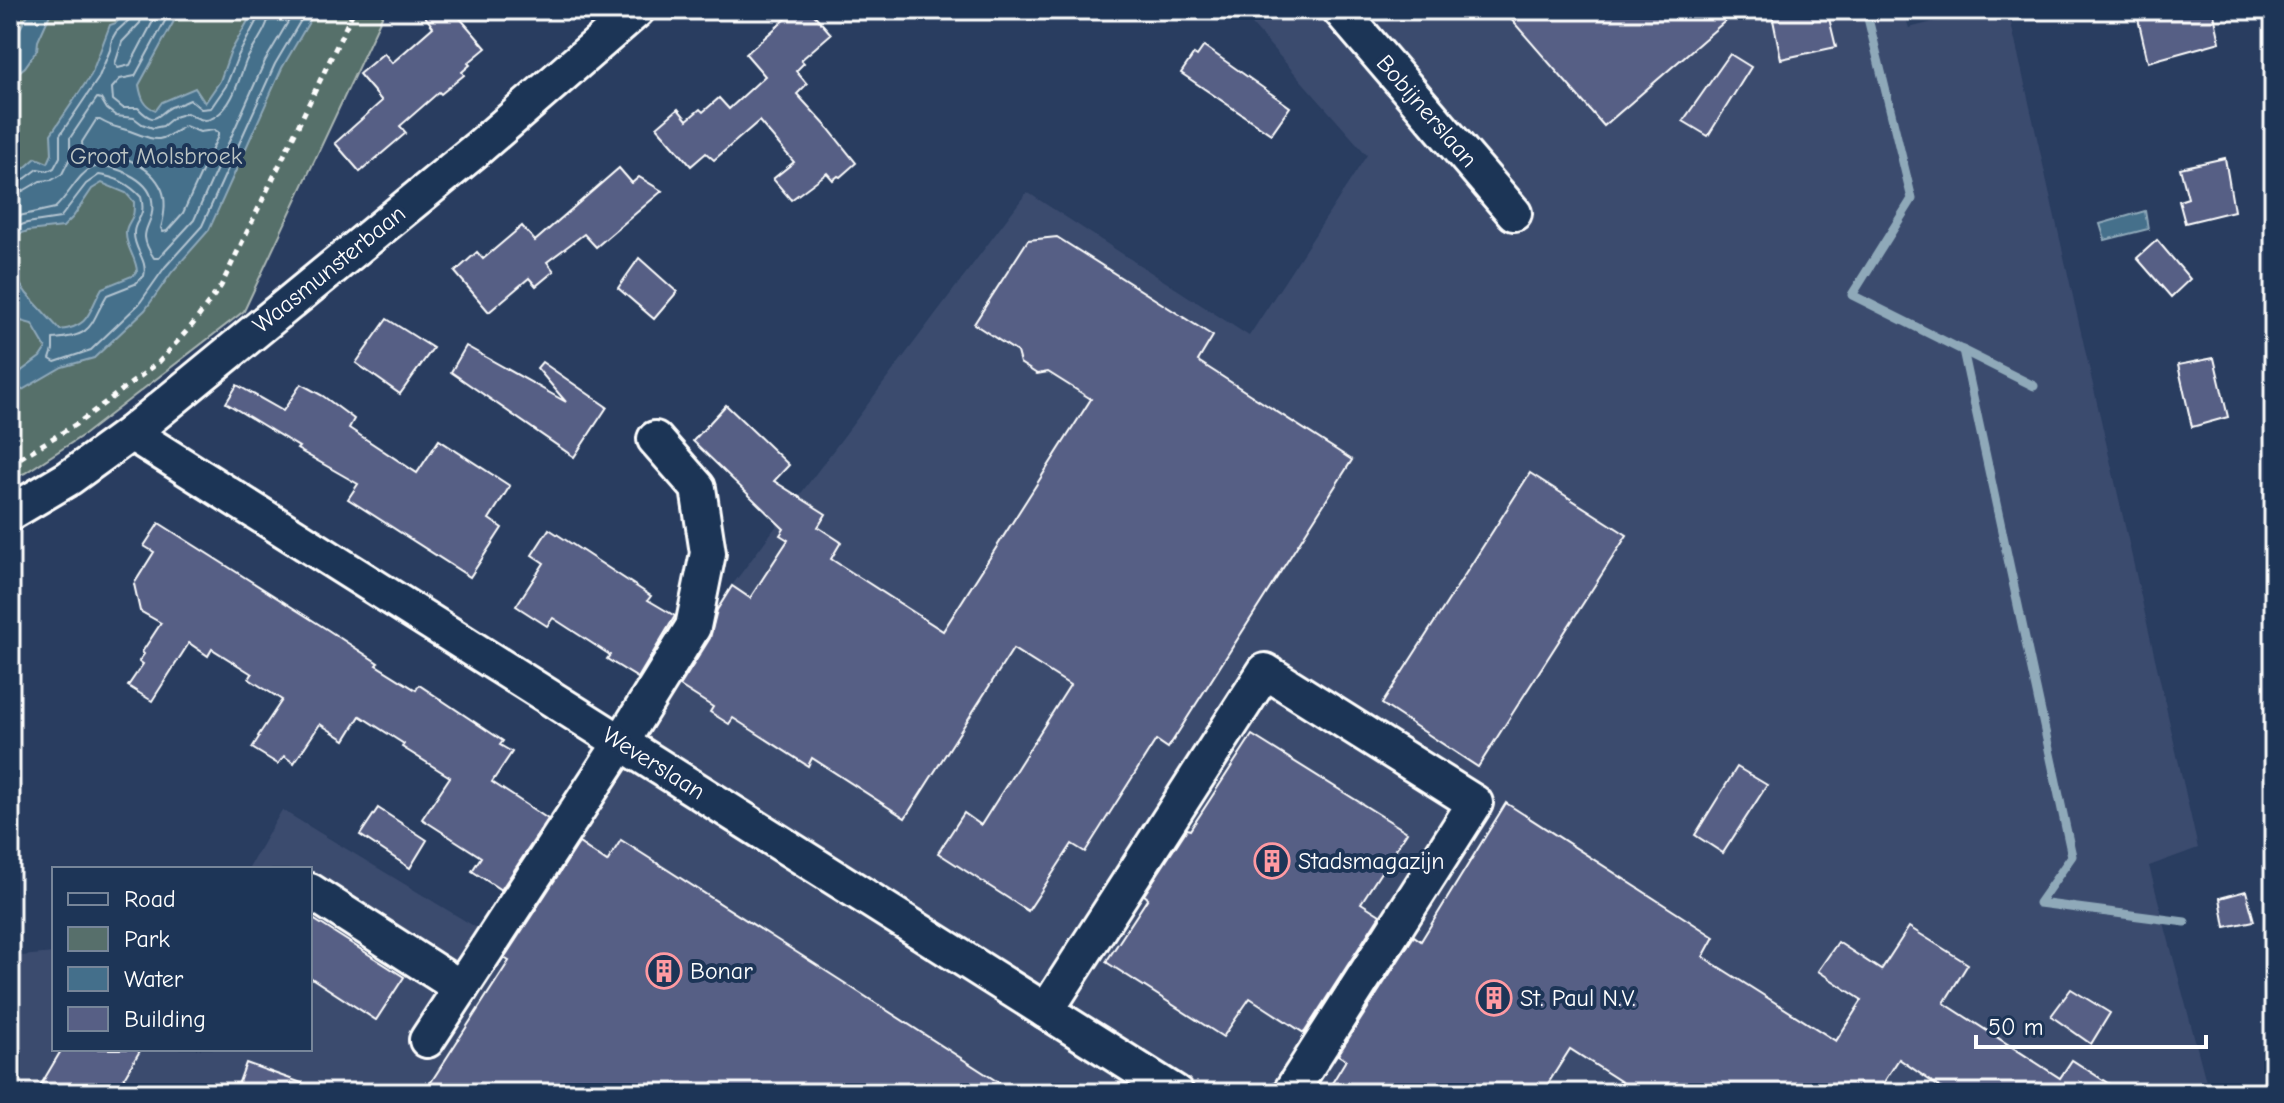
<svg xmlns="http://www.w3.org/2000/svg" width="2284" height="1103" font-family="'Comic Neue',sans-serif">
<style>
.built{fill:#3b4b6e}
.green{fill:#576f6b;stroke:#abb7b5;stroke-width:2}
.water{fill:#446f8b;stroke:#8fa9b9;stroke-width:2}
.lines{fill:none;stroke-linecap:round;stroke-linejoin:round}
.shore{stroke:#b4c5d1;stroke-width:2}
.stream{stroke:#8fa9b9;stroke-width:9}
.building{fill:#575f85;stroke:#fff;stroke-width:2}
.minor-casing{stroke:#fff;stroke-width:40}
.path{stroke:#fff;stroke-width:5;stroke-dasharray:6 6;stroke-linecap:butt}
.minor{stroke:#1d3557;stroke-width:34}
.labels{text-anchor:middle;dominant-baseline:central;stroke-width:8;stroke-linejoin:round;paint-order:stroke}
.street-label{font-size:24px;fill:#fff;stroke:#1d3557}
.park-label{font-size:24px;fill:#bcc5c4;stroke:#1d3557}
.poi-label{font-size:24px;fill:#fff;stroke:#1d3557;text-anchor:start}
</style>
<rect width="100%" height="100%" fill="#293d60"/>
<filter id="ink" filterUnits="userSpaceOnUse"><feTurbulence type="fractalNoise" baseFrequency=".0125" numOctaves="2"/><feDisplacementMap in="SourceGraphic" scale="16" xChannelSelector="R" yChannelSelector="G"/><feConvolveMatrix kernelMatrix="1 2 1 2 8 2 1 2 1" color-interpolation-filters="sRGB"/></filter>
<g filter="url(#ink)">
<path class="built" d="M1239 10H1903L1909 28 1981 10H2008L2198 848 2149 866 2209 1093H10V957L54 953V1049H310V869H248L282 810 482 931 628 724 1027 192 1249 336 1367 155Z"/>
<path class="green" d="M10 10H385L244 311 85 434 25 473 10 479Z"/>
<g class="water">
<path d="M31 10H52L38 41 37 50 25 67 14 76 10 84C10 50 12 39 31 10Z"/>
<path d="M127 10H180L139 85C141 97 144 107 156 110L162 102 195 88 205 103 220 81 230 53 254 10H316L282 68 209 230 172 272 145 310 94 358 62 367 10 397V377L12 378 40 357 46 348 32 324 10 318V270L27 294 60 330C91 326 88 312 102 288L132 276 137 272C137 259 126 248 126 234 125 226 131 222 133 215 134 213 134 204 134 202L126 193 102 183 92 189 73 217 63 227 28 231 10 237V174H18L36 158 48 163 52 154 51 134 91 75 110 25 116 23Z"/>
<path d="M2145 211 2148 229 2105 240 2100 224Z"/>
</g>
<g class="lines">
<g class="shore">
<path d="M143 10 140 23 122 42 115 64 118 68 130 65 159 10"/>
<path d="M171 10 135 76 120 79 112 88 113 100 123 108H138C156 127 156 115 171 107 177 105 184 103 190 100L201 109 211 108 226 86 238 56 259 16 260 10"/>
<path d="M96 120H100C113 128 118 127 130 131 160 142 157 143 185 126L200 132 214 130 218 132V136L183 213 167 231 163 232 161 228C164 217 167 202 162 190 151 164 112 148 86 156L83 155 82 142Z"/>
<path d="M10 182 22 181 38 169 48 171 54 168 60 157V135L98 79 110 50 112 39 116 32 131 18 133 10"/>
<path d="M10 192 23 191 40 181 52 180 62 174 70 158V138L97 98 101 99 107 109 116 116 134 118 142 124 153 128 163 126 174 117 187 113C196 118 205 124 216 116 233 105 239 79 246 61 254 45 269 28 270 10"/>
<path d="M10 218 55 208C81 183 83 151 128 174 138 179 150 188 152 200 156 229 133 227 154 258H159L194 220 265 61 295 10"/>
<path d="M10 229 27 223 60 218 86 184 99 175C116 177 129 184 141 197 147 219 133 220 134 234 134 250 148 260 144 276L135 284 107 295C89 325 95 336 53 339V350L50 359 55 362 91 350 139 304 165 267 202 226 275 64 307 10"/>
</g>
<g class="stream">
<path d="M1866 10 1912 199 1852 295 2034 386"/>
<path d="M1963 350 2072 856 2039 903 2185 922"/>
</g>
</g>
<g class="building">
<path d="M420 10H453L486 48 468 63 470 65 462 72 464 75 441 94 439 92 400 126 406 133 360 172 335 143 382 101 359 74 384 53 392 63 433 27Z"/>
<path d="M796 10H810L831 34 801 60 804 63 796 71 807 84 797 94 828 128 856 163 840 177 838 176 833 180 827 173 791 200 773 179 794 162 759 121 714 160 706 153 691 166 657 127 678 109 687 120 700 109 703 112 719 98 729 109 765 76 746 54Z"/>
<path d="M1503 10H1738L1604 126Z"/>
<path d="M1771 10H1827L1836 47 1781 59Z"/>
<path d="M2136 10H2213L2220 42 2148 62Z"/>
<path d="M1204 46 1290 107 1271 134 1181 73 1194 54 1197 56Z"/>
<path d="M1730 54 1751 67 1708 136 1683 121Z"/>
<path d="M2225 158 2234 211 2185 223 2179 201 2188 198 2180 168Z"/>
<path d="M619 168 632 183 639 177 662 191 596 247 584 234 547 262 554 271 536 286 529 278 489 312 455 272 477 252 483 259 522 226 535 241Z"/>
<path d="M1057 237 1213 336 1198 361 1352 460 1168 748 1156 740 1085 852 1072 844 1028 911 938 853 964 813 981 825 1070 685 1013 649 905 818 812 758 808 766 733 718 729 724 710 712 713 707 680 686 710 638 717 610 732 586 750 598 788 540 780 535 784 529 693 441 726 405 789 465 774 481 826 514 818 527 841 542 831 559 943 631 1091 399 1048 372 1037 374 1020 363 1017 352 974 324 1028 240Z"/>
<path d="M2157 240 2190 279 2171 297 2137 258Z"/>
<path d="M639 258 677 292 654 319 618 288Z"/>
<path d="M387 319 433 348 400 394 356 363Z"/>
<path d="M466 346 566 402 537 368 542 362 607 407 574 457 451 372Z"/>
<path d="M2214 358 2228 417 2192 427 2178 365Z"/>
<path d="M301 384 323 396 354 419 349 428 417 473 439 440 510 486 489 519 502 528 470 577 348 499 358 484 297 449 299 447 226 403 237 385 283 411Z"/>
<path d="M1530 473 1627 535 1478 767 1382 704Z"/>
<path d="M159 523 328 630 378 663 376 665 416 690 419 685 503 741 500 745 512 752 492 782 548 819 501 890 472 871 481 857 422 819 450 777 402 747 404 744 360 716 345 740 320 724 294 763 284 756 278 764 252 748 259 737 258 736 282 700 249 679 252 674 212 649 208 656 189 643 152 701 128 686 143 664 139 661 144 654 142 652 161 623 140 611 134 584 154 552 144 546Z"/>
<path d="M549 529 651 596 648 600 675 616 638 678 607 659 610 655 553 618 547 626 516 606 544 563 532 555Z"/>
<path d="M1252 735 1407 832 1361 903 1380 915 1304 1033 1250 998 1223 1037 1106 962 1148 898 1144 895 1187 829 1190 830Z"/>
<path d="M1737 767 1767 785 1723 853 1695 835Z"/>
<path d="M1506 803 1714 937 1703 957 1836 1041 1862 1000 1818 971 1838 942 1881 970 1909 927 1968 964 1944 1003 2060 1078 2072 1060 2123 1093H1948L1899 1059 1877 1093H1639L1570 1049 1542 1093H1326L1346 1060 1338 1055 1414 936 1421 941Z"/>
<path d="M378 808 427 840 410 868 360 835Z"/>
<path d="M621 840 843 982 1015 1093H424L509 961 504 958 579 843 607 862Z"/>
<path d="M2246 891 2254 921 2225 927 2220 898Z"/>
<path d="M310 917 404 977 376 1020 310 977Z"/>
<path d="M2071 989 2110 1013 2091 1044 2051 1016Z"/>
<path d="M62 1049H141L115 1093H36Z"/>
<path d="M246 1063 321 1090V1093H235Z"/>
</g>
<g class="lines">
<defs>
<g id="minor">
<path d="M1340 10 1514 213"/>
<path d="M131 433 1176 1093"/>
<path d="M10 513 69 478 131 433 477 149 637 10"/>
<path d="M310 891 461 988"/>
<path d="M1046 1011 1265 671 1475 803 1290 1093"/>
<path d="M427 1040 621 743 693 627 708 553 698 488 655 439"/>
</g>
</defs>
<use href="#minor" class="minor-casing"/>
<path class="path" d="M10 464 78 423 158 363 193 324 221 286 354 10"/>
<use href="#minor" class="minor"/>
</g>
</g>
<defs>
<symbol id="building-ring" viewBox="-11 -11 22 22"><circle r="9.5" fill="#1d3557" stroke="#ff9aa2" stroke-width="1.5"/><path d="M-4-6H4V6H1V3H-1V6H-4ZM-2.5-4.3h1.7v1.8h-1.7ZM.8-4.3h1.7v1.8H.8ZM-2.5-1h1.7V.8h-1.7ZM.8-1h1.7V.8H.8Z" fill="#ff9aa2"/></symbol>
</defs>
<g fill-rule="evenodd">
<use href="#building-ring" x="1252" y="841" width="40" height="40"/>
<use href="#building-ring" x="644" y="951" width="40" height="40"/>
<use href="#building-ring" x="1474" y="978" width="40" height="40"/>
</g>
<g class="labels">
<g class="street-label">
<text transform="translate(1427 111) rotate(49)">Bobijnerslaan</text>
<text transform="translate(329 269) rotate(-39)">Waasmunsterbaan</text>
<text transform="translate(654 763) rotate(32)">Weverslaan</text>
</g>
<g class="park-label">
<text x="156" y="156">Groot Molsbroek</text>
</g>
<g class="poi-label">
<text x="1298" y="861">Stadsmagazijn</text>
<text x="690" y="971">Bonar</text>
<text x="1520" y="998">St. Paul N.V.</text>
</g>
</g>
<rect width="2284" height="1103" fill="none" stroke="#1d3557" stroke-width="40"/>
<rect x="20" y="20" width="2244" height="1063" fill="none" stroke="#fff" stroke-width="3" filter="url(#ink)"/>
<rect x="52" y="867" width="260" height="184" fill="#1d3557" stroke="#77869a" stroke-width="2"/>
<rect x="68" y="893" width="40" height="12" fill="#1d3557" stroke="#77869a" stroke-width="2"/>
<text x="124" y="907" font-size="24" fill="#ffffff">Road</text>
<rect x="68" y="927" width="40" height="24" fill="#576f6b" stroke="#77869a" stroke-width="2"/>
<text x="124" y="947" font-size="24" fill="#ffffff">Park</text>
<rect x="68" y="967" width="40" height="24" fill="#446f8b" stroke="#77869a" stroke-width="2"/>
<text x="124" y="987" font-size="24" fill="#ffffff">Water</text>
<rect x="68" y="1007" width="40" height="24" fill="#575f85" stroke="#77869a" stroke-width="2"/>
<text x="124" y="1027" font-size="24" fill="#ffffff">Building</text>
<path d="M1976 1035v12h230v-12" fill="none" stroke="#ffffff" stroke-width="4"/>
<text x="1988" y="1035" font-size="24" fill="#ffffff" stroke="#1d3557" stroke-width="6" paint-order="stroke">50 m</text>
</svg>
